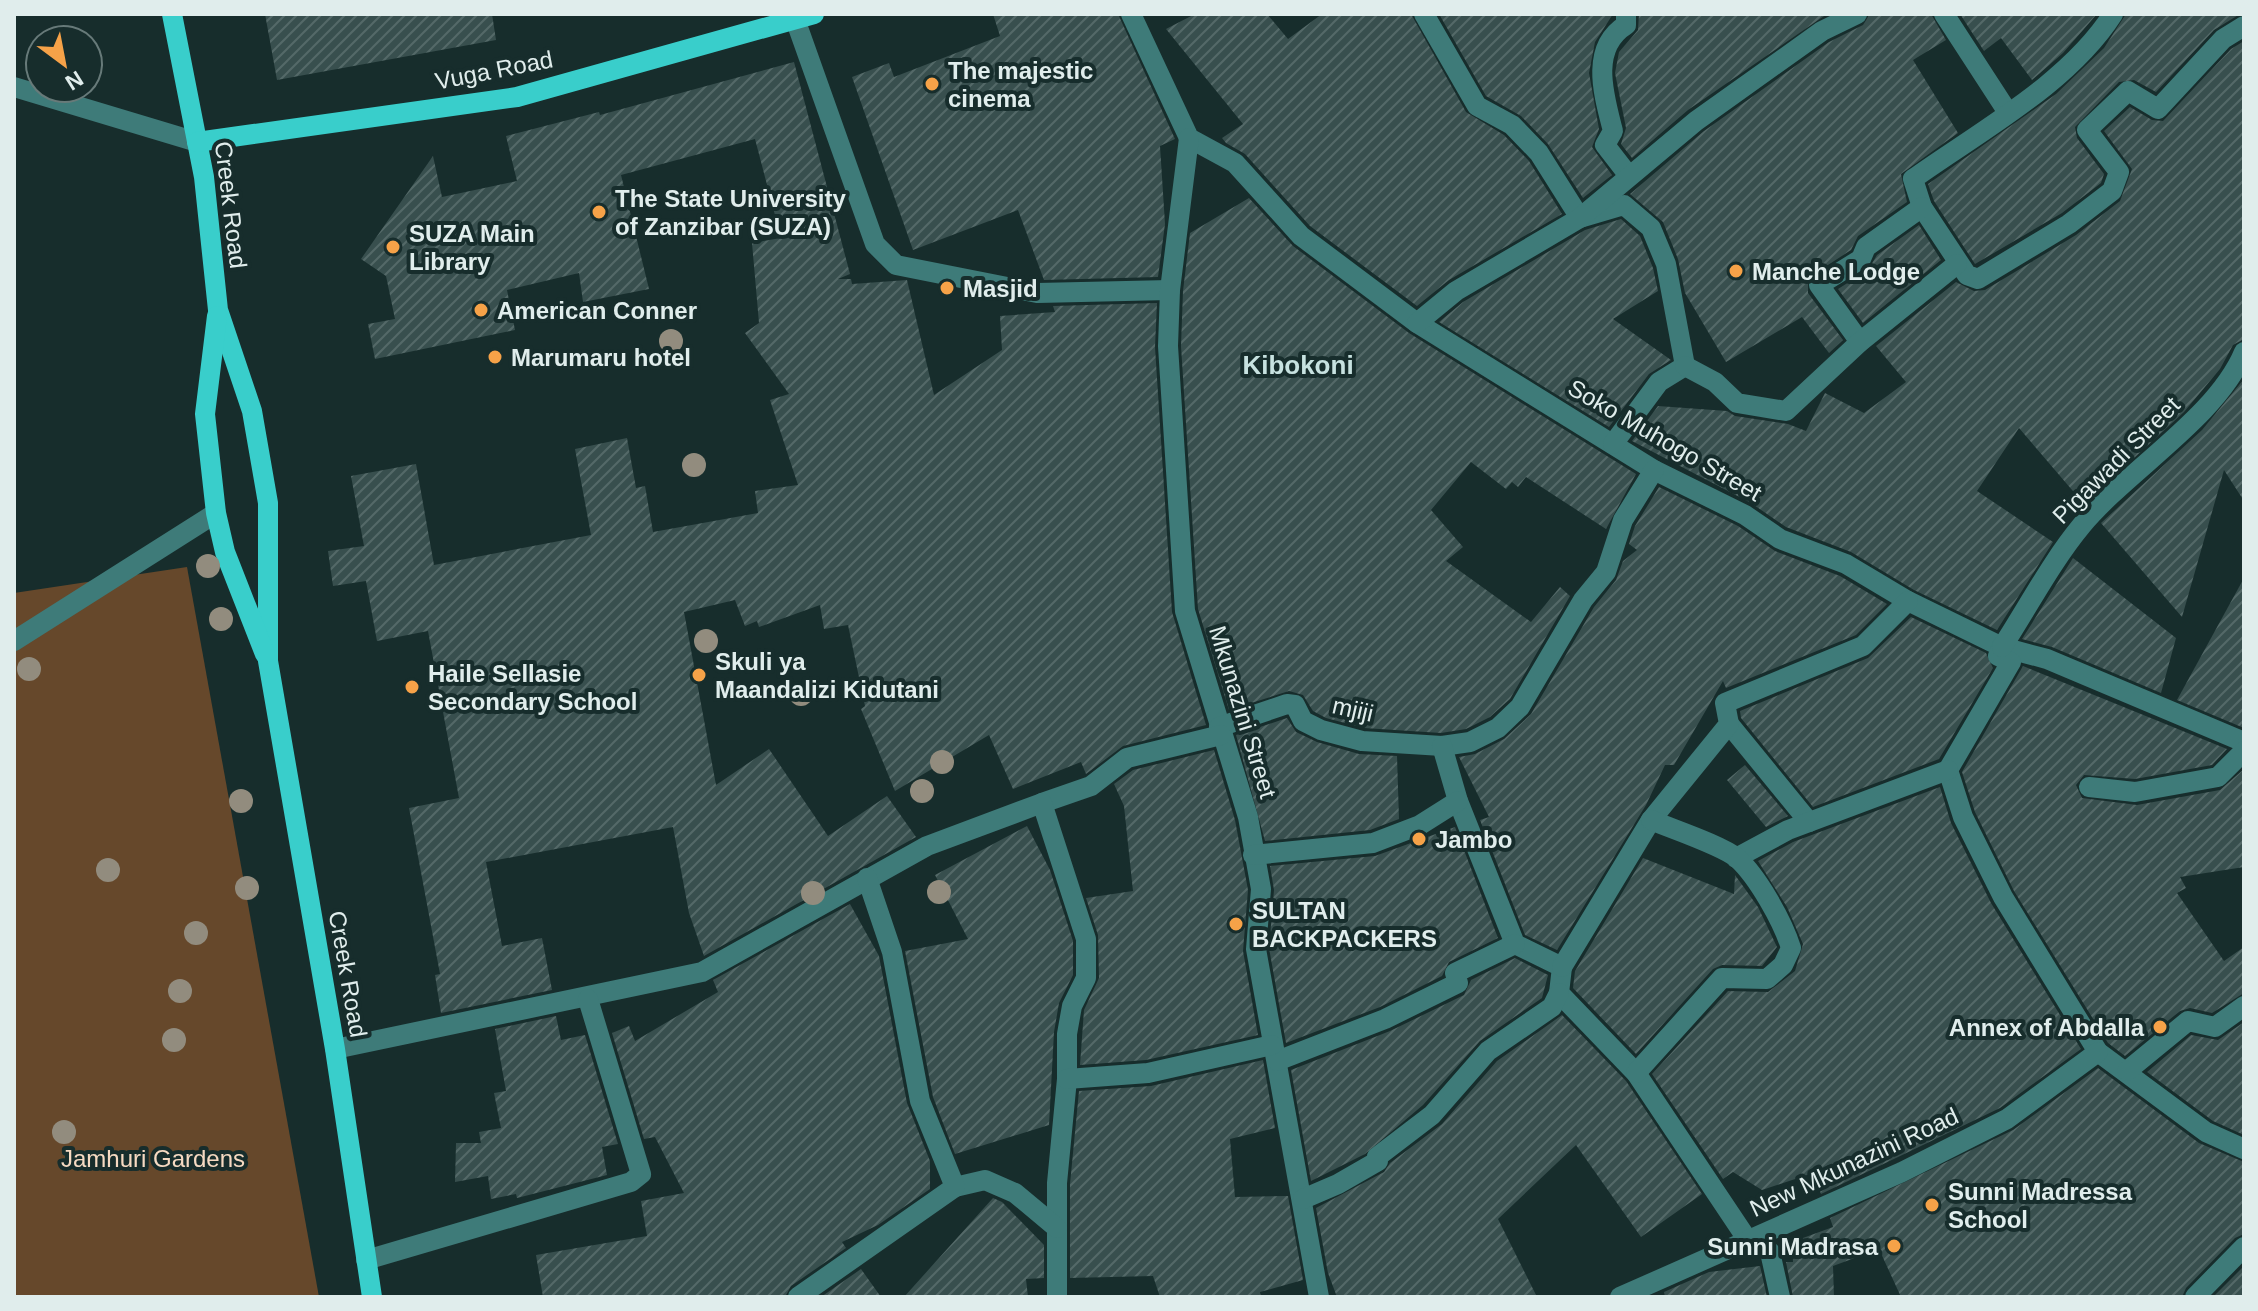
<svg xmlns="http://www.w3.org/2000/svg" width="2258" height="1311" font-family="Arial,sans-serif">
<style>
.park{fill:#66482b}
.building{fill:url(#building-hatch)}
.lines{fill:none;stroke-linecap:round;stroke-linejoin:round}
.minor{stroke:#3e7b79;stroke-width:20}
.major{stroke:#39cecb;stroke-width:20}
.tree{fill:#928c7e}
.poi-dot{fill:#f6a248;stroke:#172d2c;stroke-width:3}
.labels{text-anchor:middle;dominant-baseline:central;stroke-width:8;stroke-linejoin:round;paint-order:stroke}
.street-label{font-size:24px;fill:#e0edec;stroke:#172d2c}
.poi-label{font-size:24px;font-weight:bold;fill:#e0edec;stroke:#172d2c;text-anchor:start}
.park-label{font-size:24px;fill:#f6dac2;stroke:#172d2c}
.neighbourhood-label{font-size:26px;font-weight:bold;fill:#c7e2e0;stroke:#172d2c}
</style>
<defs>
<pattern id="building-hatch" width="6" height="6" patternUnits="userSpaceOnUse" patternTransform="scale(2)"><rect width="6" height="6" fill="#384f4e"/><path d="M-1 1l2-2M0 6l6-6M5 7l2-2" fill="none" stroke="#546968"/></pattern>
</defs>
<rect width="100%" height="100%" fill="#172d2c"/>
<path class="park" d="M187 567 319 1297H14V593Z"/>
<g class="building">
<path d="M265 14H492L496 40 277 80Z"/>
<path d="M993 14H1118L1175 139 1160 146 1165 224 1158 277 1044 280 1018 210 913 250 852 77 889 63 894 77 1000 36Z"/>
<path d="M1195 14H1267L1288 39 1322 14H1411L1466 112 1504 135 1529 161 1562 214 1449 280 1417 306 1310 226 1245 154 1226 143 1222 138 1243 124 1166 29Z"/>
<path d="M1439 14H1613L1595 42 1589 73 1599 129 1592 147 1612 175 1583 198 1548 144 1521 116 1486 96Z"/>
<path d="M1639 14H1827L1688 110 1632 158 1621 144 1626 128 1615 73 1619 52 1638 30Z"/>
<path d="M1870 14H1931L1946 40 1913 60 1958 133 1901 174 1907 202 1858 236 1851 250 1808 278V293L1843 340 1829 353 1802 317 1726 362 1685 293 1678 259 1663 222 1630 194 1704 131 1829 42 1863 25Z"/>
<path d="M1960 14H2097L2063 53 2032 80 2001 38 1984 51Z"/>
<path d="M2126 14H2240L2214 30 2156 92 2134 80 2119 82 2075 127 2077 138 2104 174 2101 183 2062 213 1975 264 1934 201 1928 184 2056 94 2104 48Z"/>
<path d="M2244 41V339L2233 345 2220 369 2184 412 2084 504 2019 428 1977 491 2053 542 1997 630 1914 590 1851 552 1786 527 1751 503 1632 441 1658 406 1727 411 1735 416 1788 424 1806 431 1825 393 1864 413 1906 382 1876 346 1956 282 1974 291 1985 290 2076 235 2120 201 2132 169 2104 131 2130 107 2152 120 2163 121 2231 49Z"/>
<path d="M794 62 850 274 838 279H851L852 284 907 280 934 395 1002 350 1000 316 1055 312 1053 306 1157 303 1155 347 1172 612 1206 725 1123 746 1086 774 1081 762 1013 789 989 735 895 791 861 709 865 706 848 625 824 629 820 605 759 627 757 621 745 626 735 600 684 612 716 785 769 749 828 836 887 796 916 837 704 956 689 913 673 827 486 862 502 946 542 938 552 990 441 1013 435 975 440 974 409 808 459 798 428 631 377 641 366 581 333 586 328 551 364 546 351 476 416 464 434 565 591 535 575 449 627 438 636 488 645 486 653 532 758 513 755 491 798 485 770 400 789 394 745 333 759 323 752 243 781 238 755 139 621 175 649 289 583 302 579 273 507 290 515 330 375 359 368 324 395 319 386 276 361 259 433 156 442 197 517 181 506 136 599 112 600 115Z"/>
<path d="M1249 198 1293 246 1409 333 1636 474 1606 529 1526 477 1518 487 1512 482 1506 489 1471 462 1431 510 1463 547 1446 561 1531 622 1560 587 1570 596 1510 699 1490 717 1466 729 1441 733 1364 728 1326 718 1313 711 1303 695 1289 691 1229 710 1198 609 1181 346 1183 291 1190 233Z"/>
<path d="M1621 219 1640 236 1653 268 1658 291 1613 319 1671 360 1649 374 1609 427 1439 322 1463 302 1585 230Z"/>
<path d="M1919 225 1941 260 1863 323 1838 289 1868 270 1877 255Z"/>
<path d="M2244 379V501L2224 470 2182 617 2101 523 2202 430Z"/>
<path d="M1659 487 1738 526 1775 551 1840 576 1887 604 1856 635 1726 688 1723 681 1674 765H1665L1646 805 1557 950 1525 935 1480 820 1489 817 1459 757 1475 754 1504 739 1531 714 1594 607 1616 580 1623 561 1637 550 1629 544 1635 526Z"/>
<path d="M2073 558 2176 638 2161 693 2052 647 2022 639Z"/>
<path d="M2244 578V728L2177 700Z"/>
<path d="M1911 617 1986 653 1993 668 1939 759 1813 807 1741 718 1740 711 1868 658Z"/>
<path d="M2023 666 2227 749 2212 765 2135 779 2084 775 2076 785 2082 798 2137 805 2220 790 2244 769V867L2180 877 2186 888 2177 893 2224 961 2244 947V993L2212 1013 2190 1008 2180 1011 2125 1056 2108 1043 2014 891 1975 812 1962 772Z"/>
<path d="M1287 718 1296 732 1317 742 1359 754 1397 756 1399 819 1370 830 1265 841 1236 735Z"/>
<path d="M1214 750 1235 820 1248 890 1243 951 1258 1035 1146 1060 1080 1065 1084 1010 1099 978 1098 935 1086 898 1133 891 1124 806 1114 784 1133 770Z"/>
<path d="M1745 765 1788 816 1766 827 1727 780Z"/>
<path d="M1940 787 1951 823 1991 903 2081 1049 2000 1108 1821 1194 1813 1173 1762 1190 1733 1172 1723 1179 1652 1074 1728 991 1768 992 1795 971 1803 944 1787 907 1758 861 1793 842Z"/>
<path d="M1027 826 1050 870 1073 941V975L1059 1003 1054 1032 1049 1125 955 1154 933 1097 905 951 968 939 935 875Z"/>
<path d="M1455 827 1498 938 1449 962 1442 976 1380 1007 1286 1043 1269 948 1274 890 1270 866 1375 856Z"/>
<path d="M1643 858 1734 894 1735 875 1758 907 1777 947 1762 966 1722 965 1713 969 1636 1054 1573 988 1575 971Z"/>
<path d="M850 904 879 956 907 1103 930 1161V1189L878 1225 842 1242 846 1248 791 1286 785 1297H543L536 1255 647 1236 641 1201 684 1193 655 1137 644 1139 612 1033 629 1026 635 1041 718 992 713 980Z"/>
<path d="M1515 958 1548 975 1542 998 1480 1041 1423 1105 1365 1154 1311 1181 1291 1070 1390 1031 1464 995 1471 980Z"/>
<path d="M1562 1015 1626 1081 1702 1194 1641 1237 1576 1145 1498 1219 1537 1297H1337L1328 1273 1316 1208 1384 1172 1390 1163 1442 1124 1497 1061Z"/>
<path d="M556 1016 561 1040 585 1035 618 1144 602 1147 607 1175 517 1198 516 1194 491 1199 488 1176 455 1182 456 1143H481L479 1132 501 1128 494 1093 506 1091 495 1029Z"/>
<path d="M2244 1022V1135L2213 1121 2147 1072 2191 1035 2218 1040Z"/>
<path d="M1263 1060 1275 1128 1230 1139 1235 1197 1288 1196 1303 1280 1260 1292 1261 1297H1160L1153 1276 1070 1278V1184L1079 1091 1151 1086Z"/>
<path d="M2098 1068 2199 1143 2244 1162V1234L2235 1238 2186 1288 2182 1297H1901L1879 1249 1833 1266 1834 1297H1793L1786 1262H1793L1792 1242 1833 1227 1830 1218 2013 1130Z"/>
<path d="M993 1198 1002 1202 1044 1245V1278L1026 1279 1028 1297H904Z"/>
<path d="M1760 1266 1767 1297H1665L1664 1292 1709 1272Z"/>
<path d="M2244 1266V1297H2213Z"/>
<path d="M861 1269 881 1297H821Z"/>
</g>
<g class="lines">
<g class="minor">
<path d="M1131 14 1189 138 1235 163 1301 236 1417 323 1654 470 1745 515 1780 539 1846 564 1908 601 2002 647 2047 659 2244 742"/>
<path d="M1424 14 1477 106 1512 125 1539 153 1580 218 1624 205 1651 228 1666 264 1685 366 1659 382 1613 444"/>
<path d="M1626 14V25C1589 48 1604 96 1613 131L1605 145 1629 176"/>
<path d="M1944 14 2007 111"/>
<path d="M2113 14C2068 84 1980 131 1913 179L1922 207 1967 275 1978 279 2069 224 2112 191 2119 172 2087 130 2128 91 2158 109 2223 39 2244 26"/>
<path d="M795 19 875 244 896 265 1037 293 1170 290"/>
<path d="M14 87 197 142"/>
<path d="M1189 138 1170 290 1168 346 1185 611 1248 817 1261 889 1256 949 1319 1297"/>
<path d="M1417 323 1456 291 1580 218 1696 121 1822 31 1857 14"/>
<path d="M1860 342 1819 285 1861 259 1866 247 1922 207"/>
<path d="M1685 366 1715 382 1737 403 1786 411 1860 342 1957 264"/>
<path d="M14 641 216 513"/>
<path d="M2002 646 1998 656 2011 662 1948 770 1963 817 2003 897 2098 1052 2206 1132 2244 1149"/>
<path d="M2002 647C2028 607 2052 561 2082 525 2128 470 2217 417 2244 352"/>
<path d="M1729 724 1809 822"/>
<path d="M1219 727 1287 704 1295 705 1303 721 1321 730 1362 741 1442 746 1470 742 1498 728 1520 707 1583 600 1606 572 1623 520 1654 470"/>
<path d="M1442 746 1458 801 1515 944 1562 967 1559 993 1636 1073 1747 1239 1770 1252 1780 1297"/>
<path d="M2089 787 2135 792 2218 777 2244 751"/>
<path d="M1042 803 1091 786 1127 758 1221 735"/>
<path d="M1253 855 1373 843 1420 825 1458 801"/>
<path d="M1736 858 1788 830 1948 770"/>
<path d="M1562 967 1651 820 1729 724 1725 703 1863 646 1908 601"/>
<path d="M335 1049 702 972 927 846 1042 803 1086 939V978L1072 1006 1067 1034V1079L1057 1183V1297"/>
<path d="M1277 1061 1385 1019 1458 983 1455 973 1515 944"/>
<path d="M2127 1071 2188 1021 2215 1027 2244 1006"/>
<path d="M1636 1073 1722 978 1767 979 1783 965 1791 948C1783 922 1758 877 1737 858 1721 845 1672 829 1651 820"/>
<path d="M1067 1079 1148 1073 1272 1045"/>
<path d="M955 1187 985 1180 1015 1193 1057 1228"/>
<path d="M1303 1199 1338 1184 1378 1161 1377 1157 1432 1115 1488 1051 1552 1007 1559 993"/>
<path d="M366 1260 631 1182 641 1174 588 999"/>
<path d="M798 1297 955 1187 920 1101 892 952 867 878"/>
<path d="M1620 1297 1902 1172 2007 1119 2098 1052"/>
<path d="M2195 1297 2244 1247"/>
</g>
<g class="major">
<path d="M172 14 204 177 218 310 252 411 268 503V661L335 1049 372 1297"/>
<path d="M197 142 517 97 814 14"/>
<path d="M217 316 205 414 216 513 225 552 265 654"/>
</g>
</g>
<g class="tree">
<circle cx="671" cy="341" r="12"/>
<circle cx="694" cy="465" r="12"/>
<circle cx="208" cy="566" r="12"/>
<circle cx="221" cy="619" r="12"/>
<circle cx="706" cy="641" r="12"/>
<circle cx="29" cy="669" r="12"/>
<circle cx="801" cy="694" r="12"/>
<circle cx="942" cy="762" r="12"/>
<circle cx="922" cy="791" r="12"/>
<circle cx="241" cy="801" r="12"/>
<circle cx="108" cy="870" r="12"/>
<circle cx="247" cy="888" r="12"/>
<circle cx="939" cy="892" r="12"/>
<circle cx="813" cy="893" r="12"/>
<circle cx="196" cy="933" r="12"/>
<circle cx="180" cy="991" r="12"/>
<circle cx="174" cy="1040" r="12"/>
<circle cx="64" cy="1132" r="12"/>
</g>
<g class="poi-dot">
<circle cx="932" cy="84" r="8"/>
<circle cx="599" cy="212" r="8"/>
<circle cx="393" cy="247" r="8"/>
<circle cx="1736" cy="271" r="8"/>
<circle cx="947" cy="288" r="8"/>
<circle cx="481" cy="310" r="8"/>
<circle cx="495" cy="357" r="8"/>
<circle cx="699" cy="675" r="8"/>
<circle cx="412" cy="687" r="8"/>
<circle cx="1419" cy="839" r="8"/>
<circle cx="1236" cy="924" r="8"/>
<circle cx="2160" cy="1027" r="8"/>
<circle cx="1932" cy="1205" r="8"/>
<circle cx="1894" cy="1246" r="8"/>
</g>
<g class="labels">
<g class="street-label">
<text transform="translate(494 70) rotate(-11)">Vuga Road</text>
<text transform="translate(231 205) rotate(83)">Creek Road</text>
<text transform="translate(1665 440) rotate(30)">Soko Muhogo Street</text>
<text transform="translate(2116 460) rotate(-45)">Pigawadi Street</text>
<text transform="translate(1353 709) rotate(13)">mjiji</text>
<text transform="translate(1243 712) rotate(73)">Mkunazini Street</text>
<text transform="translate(348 974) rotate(80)">Creek Road</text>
<text transform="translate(1854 1162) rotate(-25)">New Mkunazini Road</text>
</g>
<g class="poi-label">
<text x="948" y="70">The majestic<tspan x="948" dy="28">cinema</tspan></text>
<text x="615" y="198">The State University<tspan x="615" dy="28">of Zanzibar (SUZA)</tspan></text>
<text x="409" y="233">SUZA Main<tspan x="409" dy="28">Library</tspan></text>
<text x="1752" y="271">Manche Lodge</text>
<text x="963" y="288">Masjid</text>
<text x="497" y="310">American Conner</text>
<text x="511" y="357">Marumaru hotel</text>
<text x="715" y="661">Skuli ya<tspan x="715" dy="28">Maandalizi Kidutani</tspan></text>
<text x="428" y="673">Haile Sellasie<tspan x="428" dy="28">Secondary School</tspan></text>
<text x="1435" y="839">Jambo</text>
<text x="1252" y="910">SULTAN<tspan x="1252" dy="28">BACKPACKERS</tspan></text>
<text x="2144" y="1027" text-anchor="end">Annex of Abdalla</text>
<text x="1948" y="1191">Sunni Madressa<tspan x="1948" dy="28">School</tspan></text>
<text x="1878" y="1246" text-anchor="end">Sunni Madrasa</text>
</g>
<g class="park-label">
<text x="153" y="1158">Jamhuri Gardens</text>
</g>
<g class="neighbourhood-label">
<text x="1298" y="365">Kibokoni</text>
</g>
</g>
<rect width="2258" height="1311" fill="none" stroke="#e0edec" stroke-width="32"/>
<g transform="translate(64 64) rotate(148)"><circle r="38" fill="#172d2c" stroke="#677a79" stroke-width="2"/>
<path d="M0-6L14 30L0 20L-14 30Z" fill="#f6a248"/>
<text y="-12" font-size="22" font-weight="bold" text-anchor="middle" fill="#e0edec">N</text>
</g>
</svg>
